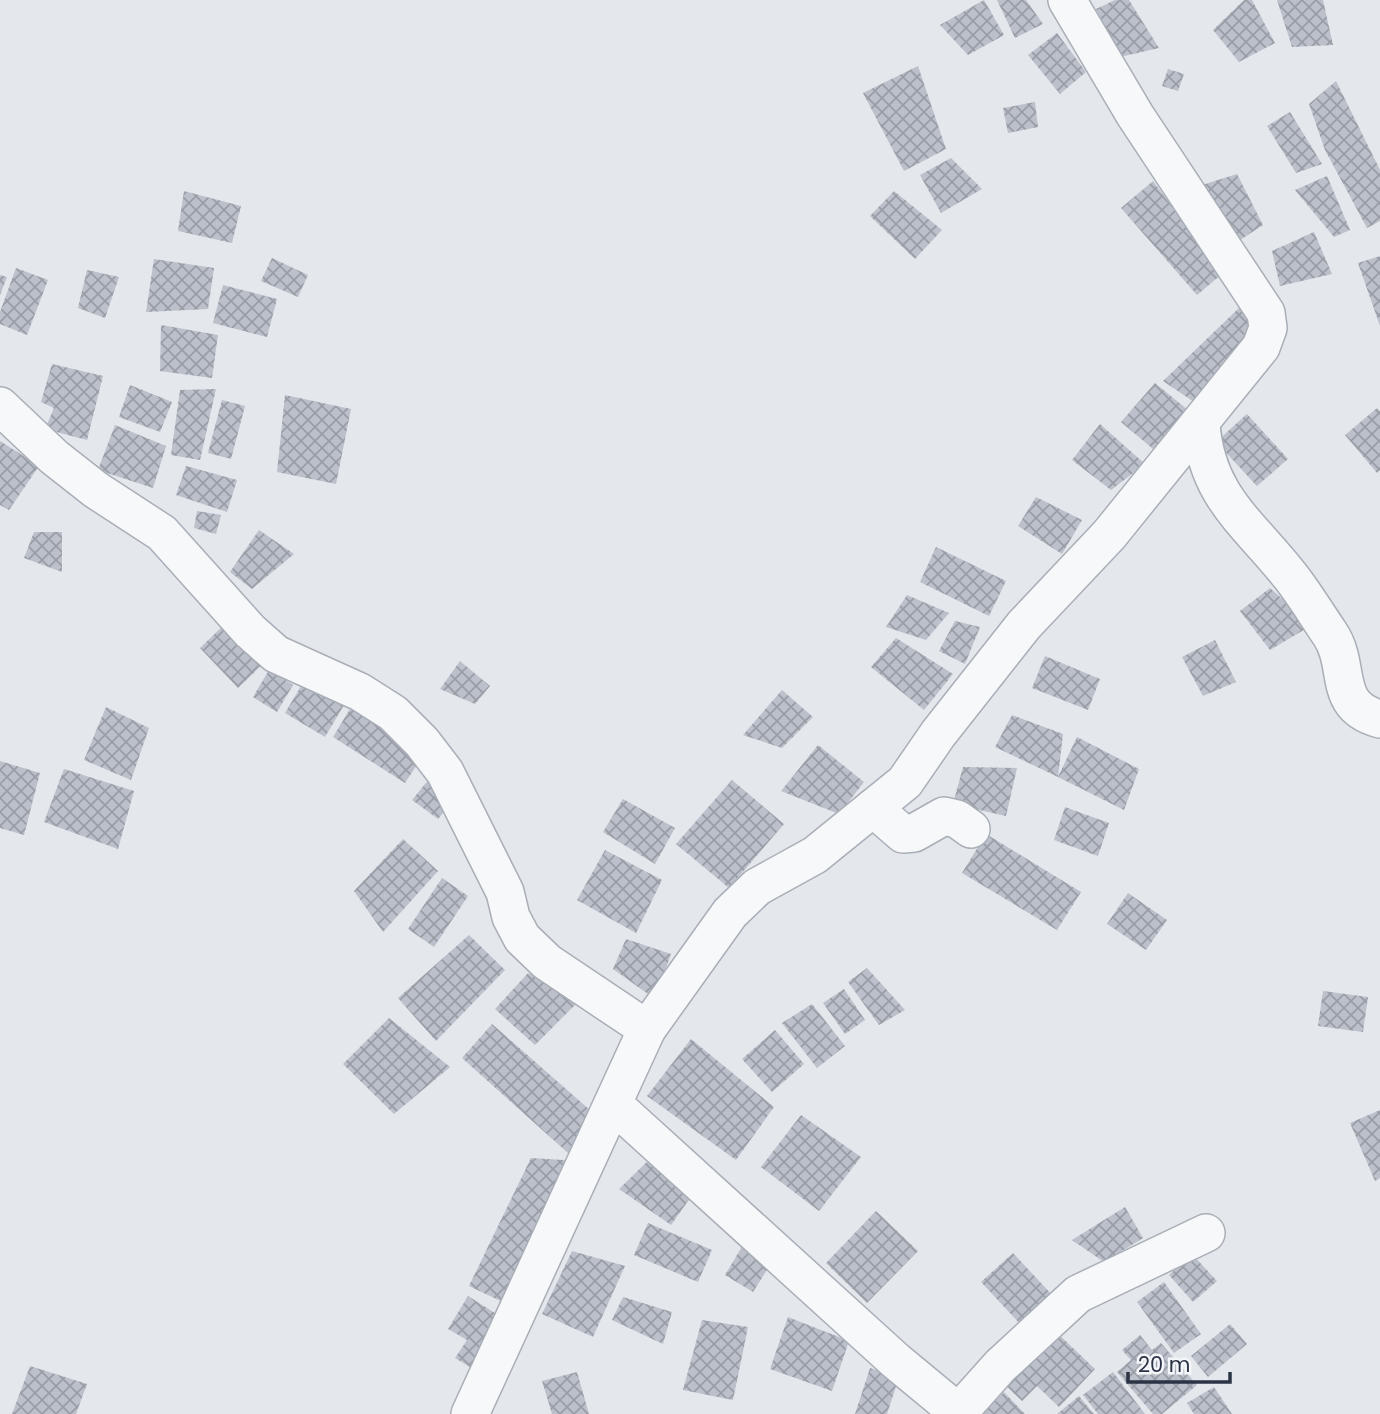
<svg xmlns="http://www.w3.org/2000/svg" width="1380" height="1414" font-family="Poppins,sans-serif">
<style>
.building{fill:url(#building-cross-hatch)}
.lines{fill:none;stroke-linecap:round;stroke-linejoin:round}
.minor-casing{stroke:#a9aeb7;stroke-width:40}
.minor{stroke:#f7f8fa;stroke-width:37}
</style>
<defs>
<pattern id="building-cross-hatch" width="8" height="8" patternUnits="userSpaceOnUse" patternTransform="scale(1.75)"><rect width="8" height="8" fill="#bbc0ca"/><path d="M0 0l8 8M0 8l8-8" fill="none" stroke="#989da6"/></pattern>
</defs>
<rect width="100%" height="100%" fill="#e4e7ec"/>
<g class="building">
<path d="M984 0 1004 35 968 55 940 25Z"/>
<path d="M997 0H1026L1043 24 1015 38Z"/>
<path d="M1115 0H1129L1159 48 1120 57 1096 9Z"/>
<path d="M1244 0H1252L1275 43 1239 62 1213 30Z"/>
<path d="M1277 0H1323L1333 45 1292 47Z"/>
<path d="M1057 33 1086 72 1060 94 1028 55Z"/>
<path d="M918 66 946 149 904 171 863 93Z"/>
<path d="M1168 69 1184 74 1178 91 1162 86Z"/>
<path d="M1336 81 1380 170V221L1367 228 1325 150 1309 104Z"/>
<path d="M1035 102 1038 127 1008 133 1003 108Z"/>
<path d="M1290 112 1322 164 1296 173 1267 126Z"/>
<path d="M951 158 982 189 941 213 920 175Z"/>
<path d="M1237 174 1263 225 1237 242 1202 185Z"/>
<path d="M1327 176 1350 230 1334 237 1295 190Z"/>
<path d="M1153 181 1222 274 1197 295 1121 208Z"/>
<path d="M184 191 241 206 232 243 178 231Z"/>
<path d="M894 191 942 230 915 259 870 216Z"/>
<path d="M1314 232 1332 274 1280 286 1272 251Z"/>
<path d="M1380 256V326L1358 263Z"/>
<path d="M272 258 308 275 298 297 261 281Z"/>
<path d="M154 259 214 268 208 309 146 312Z"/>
<path d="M16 268 48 280 27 335 0 324V312Z"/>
<path d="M87 270 119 277 105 318 78 308Z"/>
<path d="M0 275 7 277 0 295Z"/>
<path d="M223 285 277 299 267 337 213 323Z"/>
<path d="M1240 307 1253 331 1200 406 1163 381Z"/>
<path d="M161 325 218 335 212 378 160 371Z"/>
<path d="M52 364 103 376 87 440 45 429 54 408 41 402Z"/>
<path d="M1155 383 1194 415 1159 454 1121 422Z"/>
<path d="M130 385 172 402 160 432 119 417Z"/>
<path d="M216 389 200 460 171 455 180 390Z"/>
<path d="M285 395 351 409 336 484 277 472Z"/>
<path d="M222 400 245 406 231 459 208 453Z"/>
<path d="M1377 408 1380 411V470L1377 473 1345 435Z"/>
<path d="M1247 414 1288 459 1257 486 1216 442Z"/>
<path d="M1100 424 1145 464 1111 490 1072 460Z"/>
<path d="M115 425 166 446 153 488 98 470Z"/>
<path d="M0 441 39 466 9 510 0 505Z"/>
<path d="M186 466 237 480 227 512 176 495Z"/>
<path d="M1036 497 1082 520 1062 554 1018 526Z"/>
<path d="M197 511 221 515 216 534 194 528Z"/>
<path d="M259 530 294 554 252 589 230 572Z"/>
<path d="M34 532H62V572L24 558Z"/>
<path d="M936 547 1006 581 989 616 920 582Z"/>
<path d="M1270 588 1312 625 1270 650 1240 611Z"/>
<path d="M907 595 949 613 926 640 886 627Z"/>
<path d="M955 621 980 627 965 664 939 651Z"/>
<path d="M227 622 265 662 238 688 200 648Z"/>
<path d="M896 638 953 674 924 710 871 667Z"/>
<path d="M1215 640 1236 682 1203 696 1182 657Z"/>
<path d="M1045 656 1100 679 1088 710 1032 688Z"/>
<path d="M460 661 490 686 475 704 440 689Z"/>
<path d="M269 670 293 685 277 712 253 697Z"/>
<path d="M307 676 347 700 325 737 285 713Z"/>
<path d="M782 690 813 717 782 748 743 735Z"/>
<path d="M353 704 426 751 405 783 333 737Z"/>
<path d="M106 707 149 728 131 780 84 760Z"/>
<path d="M1012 715 1063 734 1058 777 995 747Z"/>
<path d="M1077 737 1139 769 1124 810 1058 777Z"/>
<path d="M818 745 864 782 839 814 781 791Z"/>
<path d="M0 761 40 773 24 835 0 828Z"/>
<path d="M963 767 1017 768 1006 816 953 804Z"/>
<path d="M64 769 134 791 118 849 44 822Z"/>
<path d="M430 778 455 798 438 819 412 800Z"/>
<path d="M732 780 784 824 729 888 676 844Z"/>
<path d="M623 799 675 828 655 864 603 832Z"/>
<path d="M1065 807 1109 823 1098 856 1054 840Z"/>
<path d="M986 834 1081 892 1057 930 962 873Z"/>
<path d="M403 839 438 871 383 932 354 891Z"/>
<path d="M605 850 662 880 636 933 577 900Z"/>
<path d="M442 878 468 896 434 947 408 929Z"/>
<path d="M1128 893 1167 920 1146 950 1107 924Z"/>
<path d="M469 935 505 970 436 1041 398 998Z"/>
<path d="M626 939 671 954 655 999 613 969Z"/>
<path d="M867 968 905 1010 879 1025 848 982Z"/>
<path d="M528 973 580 1000 535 1045 495 1009Z"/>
<path d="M844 989 865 1020 845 1034 823 1003Z"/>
<path d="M1323 991 1368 997 1363 1032 1318 1026Z"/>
<path d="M812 1004 845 1046 817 1068 782 1023Z"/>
<path d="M389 1018 450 1067 394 1114 343 1064Z"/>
<path d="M492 1024 599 1118 568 1153 462 1058Z"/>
<path d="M775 1030 804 1064 772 1092 742 1059Z"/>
<path d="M691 1039 774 1107 736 1160 647 1096Z"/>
<path d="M1380 1110V1178L1375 1181 1350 1123Z"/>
<path d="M801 1115 861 1157 819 1211 761 1167Z"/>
<path d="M657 1152 693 1194 671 1225 619 1189Z"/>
<path d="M531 1158 579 1161 509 1305 469 1286Z"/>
<path d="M1125 1207 1143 1238 1104 1262 1072 1240Z"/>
<path d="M876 1211 918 1251 867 1303 826 1263Z"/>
<path d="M648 1223 712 1250 698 1282 634 1255Z"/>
<path d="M746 1240 775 1257 753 1292 725 1275Z"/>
<path d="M572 1251 625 1266 593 1337 542 1314Z"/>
<path d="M1013 1253 1054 1297 1022 1326 981 1282Z"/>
<path d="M1192 1254 1217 1281 1193 1302 1169 1275Z"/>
<path d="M1164 1282 1201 1334 1174 1353 1137 1302Z"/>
<path d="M468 1296 506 1320 475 1370 455 1358 467 1340 448 1329Z"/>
<path d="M623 1297 672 1312 663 1344 612 1320Z"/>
<path d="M788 1317 849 1341 832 1391 770 1369Z"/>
<path d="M702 1320 748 1327 733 1400 683 1390Z"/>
<path d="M1230 1324 1247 1344 1208 1377 1191 1356Z"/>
<path d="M1053 1329 1095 1369 1059 1407 1037 1386 1022 1401 1002 1382Z"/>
<path d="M1140 1335 1152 1350 1161 1343 1197 1385 1162 1414H1153L1117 1372 1131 1360 1122 1350Z"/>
<path d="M30 1366 87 1384 76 1414H12Z"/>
<path d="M870 1368 899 1377 887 1414H855Z"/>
<path d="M577 1372 589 1414H552L542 1381Z"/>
<path d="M1113 1372 1145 1414H1098L1083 1395Z"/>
<path d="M1214 1387 1232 1414H1194L1187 1403Z"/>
<path d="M1004 1392 1025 1414H982Z"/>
<path d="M1079 1396 1094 1414H1057Z"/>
</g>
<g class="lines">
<defs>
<g id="minor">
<path d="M0 406 54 457 96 490 162 533 250 631 276 654 360 692 393 713 422 742 445 772 505 892 511 917 522 938 547 962 647 1029"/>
<path d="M1201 425C1207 498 1249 523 1291 577 1305 595 1317 615 1330 634 1352 667 1331 706 1380 719"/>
<path d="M873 808 903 834 914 833 944 816 957 819 971 829"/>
<path d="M613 1104 896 1361 960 1414"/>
<path d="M958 1413 1000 1366 1078 1294 1206 1233"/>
<path d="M470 1414 647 1029 730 913 757 887 815 855 905 782 938 734 1024 625 1109 535 1261 347 1268 328 1266 313 1135 115 1067 0"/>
</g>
</defs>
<use href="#minor" class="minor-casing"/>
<use href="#minor" class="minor"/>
</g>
<path d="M1128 1372v10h102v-10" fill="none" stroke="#2b3445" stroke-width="3.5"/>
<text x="1138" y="1372" font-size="21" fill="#2b3445" stroke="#f4f6f9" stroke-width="5" paint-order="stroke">20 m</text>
</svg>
